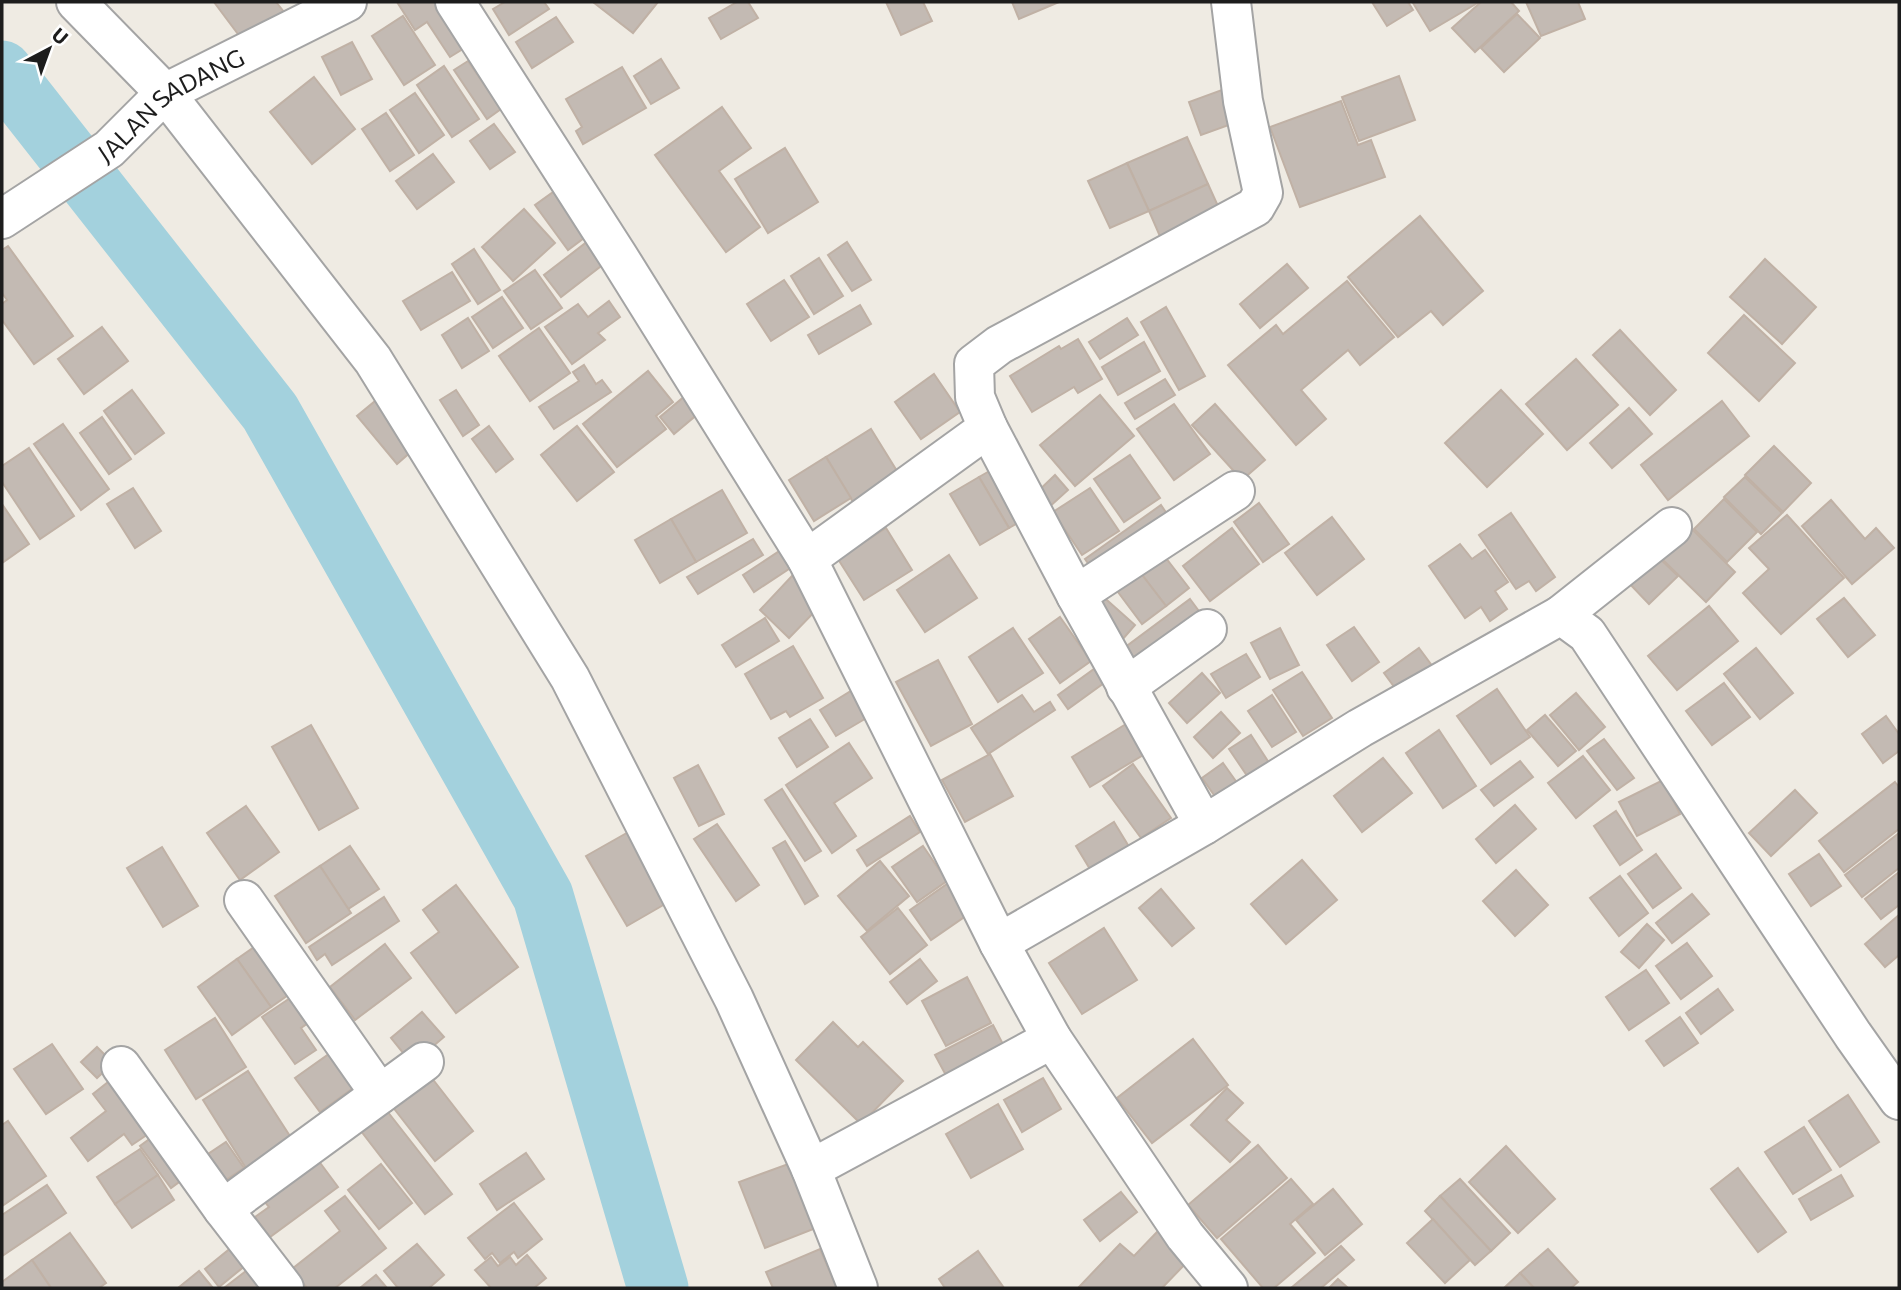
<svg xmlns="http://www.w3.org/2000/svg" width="1901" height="1290" font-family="Commissioner,sans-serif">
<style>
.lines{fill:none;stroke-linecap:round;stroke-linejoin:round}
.river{stroke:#a3d1dd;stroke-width:61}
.building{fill:#c3bab3;stroke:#c0b1a5;stroke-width:2}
.minor-casing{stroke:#a4a4a4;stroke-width:42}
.minor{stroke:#fff;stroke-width:38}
.labels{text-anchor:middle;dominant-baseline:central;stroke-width:7;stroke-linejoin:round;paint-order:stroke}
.street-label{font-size:24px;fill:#1d1d1d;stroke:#fff}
</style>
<rect width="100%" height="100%" fill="#efebe3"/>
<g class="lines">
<path class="river" d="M2 71 270 412 543 896 658 1288"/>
</g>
<g class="building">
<path d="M214 2H276L284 12 244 42Z"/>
<path d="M397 2H445L471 44 450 57 427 22 415 30Z"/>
<path d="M505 2H544L549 9 509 35 493 9Z"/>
<path d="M593 2H658L633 33Z"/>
<path d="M737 2H748L758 18 721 39 709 18Z"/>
<path d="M886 2H923L932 21 901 35Z"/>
<path d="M1012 2H1059L1019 19Z"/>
<path d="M1372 2H1408L1413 10 1387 26Z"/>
<path d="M1414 2H1479L1430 31 1413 3Z"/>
<path d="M1481 2H1511L1519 11 1475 52 1452 28Z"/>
<path d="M1526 2H1578L1585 19 1541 36Z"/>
<path d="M1517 14 1540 38 1504 72 1481 48Z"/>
<path d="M403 16 435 65 404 85 372 36Z"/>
<path d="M556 17 573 42 532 68 516 42Z"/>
<path d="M352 42 372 79 341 95 322 57Z"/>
<path d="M661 59 679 88 651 104 634 76Z"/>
<path d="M468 61 501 109 487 119 454 70Z"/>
<path d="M444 66 479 119 452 137 417 85Z"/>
<path d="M622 67 646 108 583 144 576 131 582 127 566 99Z"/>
<path d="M1399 76 1415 120 1359 141 1342 97Z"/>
<path d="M314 77 355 129 312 164 270 112Z"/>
<path d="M1252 79 1265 112 1201 135 1189 102Z"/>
<path d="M415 93 444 135 419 153 390 110Z"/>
<path d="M1341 101 1358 145 1371 140 1385 177 1300 207 1270 127Z"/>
<path d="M722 107 751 148 719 171 760 227 726 252 655 155Z"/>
<path d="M386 113 414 155 390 171 362 129Z"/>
<path d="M494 124 515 152 490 169 470 141Z"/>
<path d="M1187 137 1208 184 1149 211 1127 163Z"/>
<path d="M785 148 818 202 768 233 735 179Z"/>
<path d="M433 154 454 182 417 209 396 181Z"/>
<path d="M1127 163 1149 211 1110 228 1088 181Z"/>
<path d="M1208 184 1222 215 1162 241 1149 211Z"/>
<path d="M556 190 588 235 568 250 535 205Z"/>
<path d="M524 209 555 243 513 281 482 247Z"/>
<path d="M1420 216 1483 291 1443 325 1431 311 1398 337 1348 277Z"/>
<path d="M588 241 605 263 561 297 544 275Z"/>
<path d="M847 242 871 280 852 291 828 255Z"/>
<path d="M8 246 73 336 34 364 2 320V304L7 300 2 293V250Z"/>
<path d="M474 249 500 290 478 304 452 264Z"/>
<path d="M819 258 843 296 814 314 791 276Z"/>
<path d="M1765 259 1816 307 1782 344 1730 297Z"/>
<path d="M1287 264 1308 288 1260 328 1240 304Z"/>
<path d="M535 270 562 308 531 329 504 291Z"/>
<path d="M452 272 470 301 421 330 403 301Z"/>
<path d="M784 280 809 317 771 341 747 304Z"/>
<path d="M1347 281 1394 337 1360 365 1348 350 1301 390 1326 419 1296 445 1228 365 1276 325 1283 334Z"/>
<path d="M502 297 523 328 493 348 472 317Z"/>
<path d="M609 301 620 317 598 333 605 340 572 364 545 327 578 304 588 317Z"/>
<path d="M860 305 871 324 819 354 808 335Z"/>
<path d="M1166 307 1205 376 1179 390 1141 322Z"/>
<path d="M1744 315 1795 363 1759 401 1708 353Z"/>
<path d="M468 318 489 351 462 368 442 335Z"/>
<path d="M1127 318 1138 335 1100 359 1089 342Z"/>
<path d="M102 327 128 361 84 394 58 359Z"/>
<path d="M539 328 570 373 530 401 499 356Z"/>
<path d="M1620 330 1676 390 1650 415 1593 355Z"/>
<path d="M1078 339 1102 379 1078 393 1074 387 1032 412 1010 376 1059 346 1061 349Z"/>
<path d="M1144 342 1160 371 1118 395 1102 367Z"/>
<path d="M1576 359 1618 405 1567 450 1526 404Z"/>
<path d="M584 365 596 384 602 380 611 392 554 429 539 407 579 381 573 372Z"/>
<path d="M648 371 673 402 656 416 666 429 617 467 583 424Z"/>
<path d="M934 374 960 412 921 439 895 402Z"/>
<path d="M1165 379 1175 395 1135 419 1125 403Z"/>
<path d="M132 390 164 433 135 454 104 411Z"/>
<path d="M456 390 479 425 463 436 440 400Z"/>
<path d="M692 390 706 407 674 434 660 417Z"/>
<path d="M1501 390 1543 434 1487 487 1445 443Z"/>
<path d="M1100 395 1134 436 1075 486 1040 445Z"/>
<path d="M380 397 420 444 397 464 357 416Z"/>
<path d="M1722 401 1749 436 1668 500 1641 465Z"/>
<path d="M1174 404 1210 454 1174 480 1137 429Z"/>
<path d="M1215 404 1265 460 1242 480 1192 425Z"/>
<path d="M1629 408 1652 434 1612 468 1590 443Z"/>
<path d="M102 417 131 459 109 474 80 433Z"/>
<path d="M63 424 109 489 81 510 34 444Z"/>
<path d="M489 426 513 459 496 472 472 439Z"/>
<path d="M577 426 614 472 577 501 541 455Z"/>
<path d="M871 429 905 484 859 512 826 457Z"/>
<path d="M1774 446 1811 483 1783 512 1745 475Z"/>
<path d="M29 448 74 516 40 539 2 482V466Z"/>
<path d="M1130 455 1160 498 1124 522 1094 479Z"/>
<path d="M826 457 851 498 814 521 789 480Z"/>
<path d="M1000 465 1030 516 1009 528 979 477Z"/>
<path d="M1055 475 1068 490 1047 509 1034 495Z"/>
<path d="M979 477 1009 528 980 545 950 494Z"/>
<path d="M1745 477 1782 513 1761 534 1724 497Z"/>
<path d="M133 488 161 531 135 548 107 504Z"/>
<path d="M1090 488 1119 531 1082 555 1053 512Z"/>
<path d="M722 490 747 533 696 562 671 519Z"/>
<path d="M1724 499 1757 532 1727 562 1694 529Z"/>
<path d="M1831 500 1865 539 1876 528 1894 548 1852 584 1802 526Z"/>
<path d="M1259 503 1289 544 1263 562 1234 522Z"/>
<path d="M2 504 29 544 2 563Z"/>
<path d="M1161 505 1175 526 1099 579 1085 559Z"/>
<path d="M1511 513 1555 577 1536 591 1529 581 1516 589 1479 535Z"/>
<path d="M1787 515 1844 578 1781 634 1743 593 1769 569 1749 548Z"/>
<path d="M1332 517 1364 559 1317 595 1285 553Z"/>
<path d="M671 519 696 562 660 583 635 540Z"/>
<path d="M886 528 912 570 864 600 838 559Z"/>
<path d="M1232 528 1259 564 1210 601 1183 566Z"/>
<path d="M1693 530 1735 572 1706 602 1663 560Z"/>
<path d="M753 539 763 555 698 594 687 577Z"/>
<path d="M1460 544 1472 559 1485 550 1508 582 1495 591 1507 609 1490 621 1481 607 1465 618 1429 566Z"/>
<path d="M784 548 795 565 754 592 743 575Z"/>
<path d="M1159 549 1189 588 1166 606 1136 567Z"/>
<path d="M1655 554 1678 576 1649 604 1627 581Z"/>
<path d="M949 555 977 598 925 632 897 590Z"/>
<path d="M1136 567 1166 606 1142 624 1112 584Z"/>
<path d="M792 576 822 604 789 638 760 610Z"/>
<path d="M1099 593 1135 625 1122 640 1086 607Z"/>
<path d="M1844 598 1875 635 1848 657 1817 619Z"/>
<path d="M1190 599 1207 622 1134 677 1116 654Z"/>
<path d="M1709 606 1738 641 1677 690 1648 656Z"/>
<path d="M1060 617 1091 661 1060 683 1029 639Z"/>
<path d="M765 618 779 641 736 667 722 645Z"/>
<path d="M1354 627 1379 662 1352 681 1327 645Z"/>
<path d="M1013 628 1043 673 998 702 969 657Z"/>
<path d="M1280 628 1299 665 1270 679 1251 643Z"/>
<path d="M793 646 823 698 790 717 786 711 771 719 745 674Z"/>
<path d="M1419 648 1433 667 1398 692 1384 673Z"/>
<path d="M1756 648 1793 693 1760 719 1724 674Z"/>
<path d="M1246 654 1260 677 1226 698 1211 674Z"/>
<path d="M938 660 972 724 931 746 896 682Z"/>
<path d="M1094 669 1104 683 1068 709 1058 695Z"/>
<path d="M1302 672 1332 718 1303 736 1273 690Z"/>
<path d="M1202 673 1220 693 1187 723 1169 703Z"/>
<path d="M1724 683 1750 717 1712 745 1686 711Z"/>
<path d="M859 686 875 713 836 736 820 710Z"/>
<path d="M1497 689 1530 737 1491 764 1457 716Z"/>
<path d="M1576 693 1605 727 1579 750 1550 715Z"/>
<path d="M1022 695 1034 712 1050 702 1055 710 988 754 971 728Z"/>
<path d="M1272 695 1296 732 1272 747 1248 711Z"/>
<path d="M1221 712 1240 733 1213 758 1194 737Z"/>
<path d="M1545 715 1576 751 1558 766 1527 730Z"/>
<path d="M1886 716 1899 734V751L1883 763 1862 734Z"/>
<path d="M810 719 828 747 797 767 779 738Z"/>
<path d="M1126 724 1145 754 1090 787 1072 757Z"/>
<path d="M311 725 358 808 319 830 272 747Z"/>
<path d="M1439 730 1476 786 1443 808 1406 753Z"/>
<path d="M1251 735 1275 772 1254 786 1229 749Z"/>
<path d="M1604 739 1634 778 1617 790 1587 751Z"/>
<path d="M849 743 872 778 834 803 856 836 832 853 786 785Z"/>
<path d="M990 754 1013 796 965 822 942 780Z"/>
<path d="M1583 756 1610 790 1576 818 1548 783Z"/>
<path d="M1383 758 1412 793 1362 832 1334 796Z"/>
<path d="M1520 761 1533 777 1494 806 1481 790Z"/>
<path d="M1223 763 1245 794 1224 809 1202 778Z"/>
<path d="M1133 764 1171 818 1141 838 1103 786Z"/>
<path d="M698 765 724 814 699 826 674 778Z"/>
<path d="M1663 780 1680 814 1637 836 1619 802Z"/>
<path d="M1895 782 1899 787V829L1844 872 1819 841Z"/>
<path d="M782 789 821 851 805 861 765 800Z"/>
<path d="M1795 790 1817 813 1771 856 1749 833Z"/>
<path d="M1515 805 1536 829 1496 863 1476 839Z"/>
<path d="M246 806 279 852 240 880 207 833Z"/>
<path d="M1616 811 1642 850 1620 865 1594 826Z"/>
<path d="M910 816 920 832 867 866 857 850Z"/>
<path d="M1114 822 1131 850 1093 874 1076 846Z"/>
<path d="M717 824 759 885 736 901 694 839Z"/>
<path d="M639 826 679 896 627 926 586 856Z"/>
<path d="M1899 833V868L1862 897 1845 875Z"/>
<path d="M785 841 818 896 805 904 773 848Z"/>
<path d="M350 846 379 889 348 909 320 866Z"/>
<path d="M923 846 947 881 917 902 892 867Z"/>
<path d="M162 847 198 906 163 927 127 868Z"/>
<path d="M1656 854 1681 888 1653 908 1628 874Z"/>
<path d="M1819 854 1841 886 1811 906 1789 874Z"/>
<path d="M1302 860 1337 900 1286 944 1251 904Z"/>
<path d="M880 861 909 896 867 931 838 896Z"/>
<path d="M320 866 351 913 306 943 275 896Z"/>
<path d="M1516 870 1548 905 1515 936 1483 901Z"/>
<path d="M1899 872V905L1881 919 1865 899Z"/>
<path d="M1620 876 1648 913 1619 936 1590 898Z"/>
<path d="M954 879 976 909 931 940 910 910Z"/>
<path d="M456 885 518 967 456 1013 411 953 439 932 423 910Z"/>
<path d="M1161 889 1194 928 1172 946 1139 908Z"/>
<path d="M1692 894 1709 914 1672 943 1656 923Z"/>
<path d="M384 897 399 921 332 965 325 954 317 960 309 947Z"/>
<path d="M898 908 927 945 890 974 861 937Z"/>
<path d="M1899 915V955L1885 967 1865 944Z"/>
<path d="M1647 924 1664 940 1639 968 1621 952Z"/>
<path d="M1104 928 1137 980 1082 1014 1049 963Z"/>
<path d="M267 938 301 986 271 1007 237 959Z"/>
<path d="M1687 943 1712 976 1681 999 1656 966Z"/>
<path d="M385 944 411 978 355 1020 330 987Z"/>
<path d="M237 959 271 1007 232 1035 198 987Z"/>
<path d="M920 959 937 981 907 1004 890 982Z"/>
<path d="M1646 970 1669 1003 1629 1030 1606 997Z"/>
<path d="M967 977 991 1023 946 1046 922 1001Z"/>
<path d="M1718 989 1733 1010 1701 1034 1686 1013Z"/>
<path d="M299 992 317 1017 301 1028 316 1050 295 1064 262 1017Z"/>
<path d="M422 1012 444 1037 412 1064 391 1038Z"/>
<path d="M1680 1017 1698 1043 1664 1066 1646 1041Z"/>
<path d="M215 1018 246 1067 196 1099 165 1050Z"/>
<path d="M833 1022 858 1047 863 1042 903 1081 861 1124 796 1060Z"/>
<path d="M993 1025 1006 1050 949 1081 935 1055Z"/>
<path d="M1193 1039 1228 1085 1152 1143 1117 1098Z"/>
<path d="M52 1044 83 1089 46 1114 14 1069Z"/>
<path d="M343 1044 367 1078 320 1112 295 1078Z"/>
<path d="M97 1047 113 1063 97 1078 81 1062Z"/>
<path d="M248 1071 297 1147 251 1176 203 1100Z"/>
<path d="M117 1075 157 1128 132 1145 124 1134 88 1161 71 1138 106 1111 93 1094Z"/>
<path d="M431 1077 473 1131 435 1161 392 1106Z"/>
<path d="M1043 1078 1061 1109 1022 1132 1004 1100Z"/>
<path d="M1227 1088 1243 1103 1226 1120 1250 1142 1230 1162 1191 1125Z"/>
<path d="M1848 1095 1879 1142 1840 1167 1809 1121Z"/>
<path d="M380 1102 452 1194 425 1214 354 1122Z"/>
<path d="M998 1104 1023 1149 971 1178 946 1134Z"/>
<path d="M8 1121 46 1176 2 1206V1125Z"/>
<path d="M1804 1127 1831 1170 1793 1194 1765 1152Z"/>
<path d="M163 1129 194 1171 171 1188 140 1146Z"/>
<path d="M226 1142 244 1168 220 1184 202 1158Z"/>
<path d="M1258 1145 1287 1178 1217 1238 1188 1205Z"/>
<path d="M1506 1146 1555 1199 1518 1233 1469 1182Z"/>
<path d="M140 1149 158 1175 115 1204 97 1177Z"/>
<path d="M526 1153 544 1179 497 1210 480 1184Z"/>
<path d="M318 1160 338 1187 270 1237 255 1217 269 1207 264 1201Z"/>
<path d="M791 1163 816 1228 765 1248 739 1182Z"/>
<path d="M381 1164 412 1203 379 1229 348 1190Z"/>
<path d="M1738 1168 1786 1232 1758 1252 1711 1189Z"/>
<path d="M158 1175 174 1200 132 1228 115 1204Z"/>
<path d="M1841 1175 1853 1196 1811 1220 1799 1199Z"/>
<path d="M1291 1179 1313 1204 1290 1224 1315 1253 1274 1288H1263L1221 1239Z"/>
<path d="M1460 1179 1510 1233 1491 1251 1440 1196Z"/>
<path d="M47 1185 66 1213 2 1256V1215Z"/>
<path d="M1333 1189 1362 1224 1325 1255 1296 1220Z"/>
<path d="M1121 1192 1137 1212 1100 1241 1084 1220Z"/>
<path d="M345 1196 386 1248 335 1288H307L292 1269 340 1231 325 1211Z"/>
<path d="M1440 1196 1491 1251 1475 1265 1425 1211Z"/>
<path d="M514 1203 542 1239 518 1258 514 1252 500 1263 492 1253 485 1259 468 1238Z"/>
<path d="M1433 1219 1470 1260 1445 1283 1407 1243Z"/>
<path d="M1158 1231 1189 1260 1162 1288H1078L1120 1244 1134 1256Z"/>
<path d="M70 1233 106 1283 99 1288H51L32 1260Z"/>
<path d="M417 1244 444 1275 429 1288H398L384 1271Z"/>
<path d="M1341 1246 1354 1260 1321 1288H1291Z"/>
<path d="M232 1247 246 1265 219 1287 205 1269Z"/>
<path d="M820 1249 837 1288H773L766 1272Z"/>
<path d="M1548 1249 1578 1282 1571 1288H1534L1520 1273Z"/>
<path d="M978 1251 1004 1288H945L939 1279Z"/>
<path d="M527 1255 546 1278 534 1288H491L475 1270 491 1257 498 1266 510 1257 516 1265Z"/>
<path d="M32 1260 51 1288H2V1282Z"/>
<path d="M255 1264 274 1288H224Z"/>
<path d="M199 1271 213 1288H178Z"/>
<path d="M1520 1273 1534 1288H1504Z"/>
<path d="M376 1275 387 1288H360Z"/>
<path d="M1338 1279 1348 1288H1329Z"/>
</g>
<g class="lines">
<defs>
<g id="minor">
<path d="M76 2 165 93 373 360 570 678 734 999 811 1169 858 1288"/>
<path d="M455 2 618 256 807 559 999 943 1052 1039 1185 1236 1228 1288"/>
<path id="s1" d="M2 219 109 149 165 93 347 2"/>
<path d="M807 559 988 428"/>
<path d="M1076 595 1235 491"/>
<path d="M1561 615 1672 527"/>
<path d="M1126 687 1207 629"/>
<path d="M1204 825 1076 595 988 428 975 397 974 364 999 345 1255 207 1263 193 1243 101 1231 2"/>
<path d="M244 900 380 1094"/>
<path d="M999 943 1204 825 1360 728 1561 615 1587 634 1853 1035 1899 1100"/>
<path d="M121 1066 223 1209"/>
<path d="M811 1169 1052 1039"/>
<path d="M284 1288 223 1209 424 1062"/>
</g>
</defs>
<use href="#minor" class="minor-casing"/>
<use href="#minor" class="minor"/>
</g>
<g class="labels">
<g class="street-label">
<text stroke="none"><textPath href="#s1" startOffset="205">JALAN SADANG</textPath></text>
</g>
</g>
<rect width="1901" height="1290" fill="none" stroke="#1d1d1d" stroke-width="7"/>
<g transform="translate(49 49) rotate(41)" stroke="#ffffff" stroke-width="5" paint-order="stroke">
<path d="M0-5L12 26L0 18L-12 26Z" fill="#1d1d1d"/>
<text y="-10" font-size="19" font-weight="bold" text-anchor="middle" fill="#1d1d1d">U</text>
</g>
</svg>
